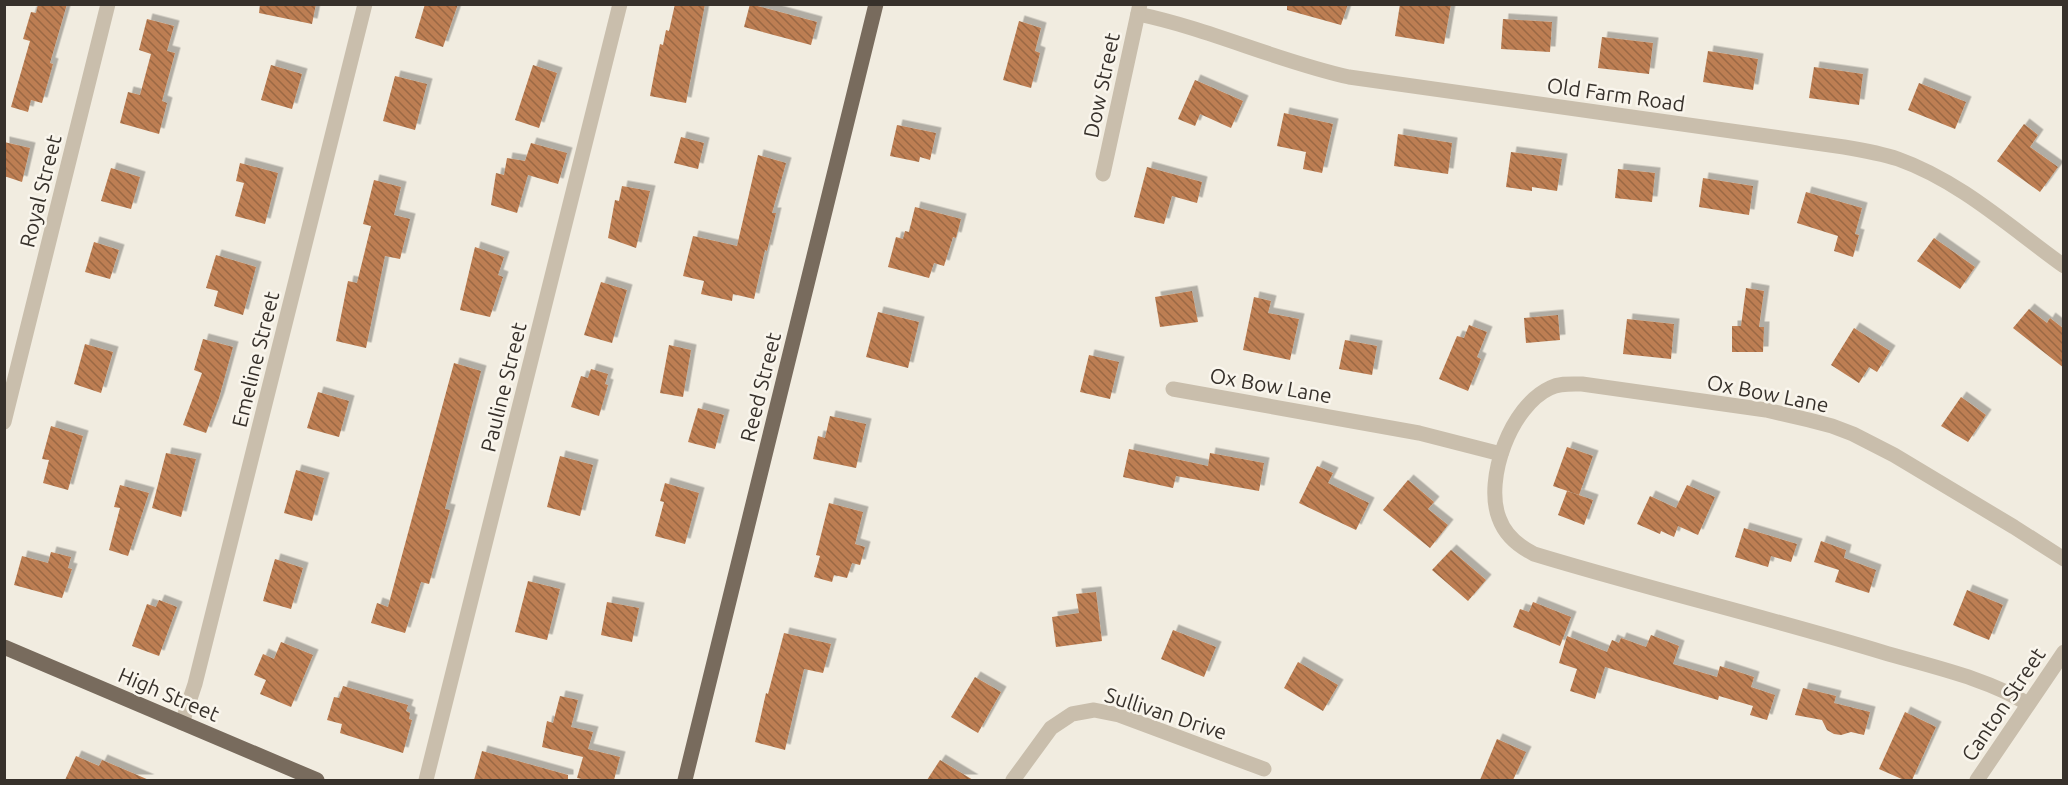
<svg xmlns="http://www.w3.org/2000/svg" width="2068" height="785" font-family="Ubuntu,sans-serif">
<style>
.building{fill:url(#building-back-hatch);filter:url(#shadow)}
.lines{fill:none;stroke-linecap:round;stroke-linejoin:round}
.minor{stroke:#c9beac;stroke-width:15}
.major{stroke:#786b5d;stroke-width:15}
.labels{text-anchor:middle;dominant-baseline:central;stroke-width:5;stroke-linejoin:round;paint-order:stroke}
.street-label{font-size:21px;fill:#37312b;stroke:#f9f5ec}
</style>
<defs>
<pattern id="building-back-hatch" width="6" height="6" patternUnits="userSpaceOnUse" patternTransform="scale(1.5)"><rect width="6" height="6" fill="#bd7e52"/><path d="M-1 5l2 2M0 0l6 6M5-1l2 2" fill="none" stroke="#9a6844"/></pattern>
<filter id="shadow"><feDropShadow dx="5.5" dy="-5.5" stdDeviation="0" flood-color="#0004"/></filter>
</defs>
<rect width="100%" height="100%" fill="#f1ece0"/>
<g class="building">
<path d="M38 4H67L50 63 53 64 42 103 31 100 28 112 11 107 30 41 23 39 31 12 36 13Z"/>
<path d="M260 4H316L312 24 259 13Z"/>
<path d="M425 4H458L443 47 415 38Z"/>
<path d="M675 4H705L686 103 650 96 660 44 663 45 666 30 669 31Z"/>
<path d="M750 4 817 22 811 45 744 27Z"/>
<path d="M1287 4H1348L1341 25 1287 10Z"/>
<path d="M1400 4H1451L1444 44 1395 36Z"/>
<path d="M147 19 174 26 167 51 175 53 162 101 167 103 159 134 120 123 128 92 140 95 151 54 139 50Z"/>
<path d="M1503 19 1552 22 1550 52 1501 49Z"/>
<path d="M1019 21 1041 28 1035 51 1040 53 1031 88 1003 80Z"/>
<path d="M1602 37 1653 43 1649 74 1598 68Z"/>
<path d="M1708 51 1758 59 1753 90 1703 82Z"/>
<path d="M271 65 302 74 292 109 261 100Z"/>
<path d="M533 65 557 73 539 128 515 120Z"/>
<path d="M1814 67 1863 74 1859 105 1809 98Z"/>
<path d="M395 76 427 84 415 130 383 121Z"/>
<path d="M1195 80 1243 101 1231 128 1200 114 1195 126 1178 119Z"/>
<path d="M1919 83 1966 102 1955 129 1908 110Z"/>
<path d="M1284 113 1333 124 1322 173 1303 169 1306 152 1277 146Z"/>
<path d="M2024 124 2038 135 2030 147 2058 167 2040 192 1997 161Z"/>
<path d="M897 125 936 133 930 160 920 157 919 162 890 156Z"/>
<path d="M1398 134 1452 143 1448 174 1394 166Z"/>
<path d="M681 137 704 143 698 169 674 163Z"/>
<path d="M4 142 30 148 22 182 4 176Z"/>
<path d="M531 143 567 153 558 184 528 175 517 213 491 205 496 173 504 175 507 158 525 161Z"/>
<path d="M1511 152 1562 159 1557 191 1532 187V191L1506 187Z"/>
<path d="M758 155 786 163 772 213H776L767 251 765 250 754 299 733 294 732 301 701 294 704 281 683 276 693 236 737 246Z"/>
<path d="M240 163 278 173 265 224 235 216 244 183 236 181Z"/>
<path d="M1147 167 1202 182 1197 203 1172 196 1164 224 1134 217Z"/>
<path d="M111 168 140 177 131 209 101 201Z"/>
<path d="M1618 169 1655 173 1652 202 1615 198Z"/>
<path d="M1703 178 1753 186 1749 215 1699 207Z"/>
<path d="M374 180 401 187 394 215 410 219 400 259 385 256 366 348 336 341 348 281 357 283 371 226 363 224Z"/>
<path d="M622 186 650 191 636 248 608 238 615 200 619 201Z"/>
<path d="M1806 192 1862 208 1855 234 1859 235 1853 257 1834 251 1838 236 1797 223Z"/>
<path d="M915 207 961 219 956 238 953 237 944 266 934 263 929 278 888 267 896 237 903 239 905 231 909 232Z"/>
<path d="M1934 238 1975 267 1960 289 1917 261Z"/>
<path d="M94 242 119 250 110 279 85 272Z"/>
<path d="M475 247 504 257 498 275 503 277 490 317 460 310Z"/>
<path d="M216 255 256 267 243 315 214 306 218 291 206 288Z"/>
<path d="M601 282 627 290 612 343 584 335Z"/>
<path d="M1746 288 1764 291 1759 327H1764L1763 352H1732V326H1741Z"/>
<path d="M1192 291 1198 322 1160 327 1155 297Z"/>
<path d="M1254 297 1271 301 1268 313 1299 319 1290 360 1243 350Z"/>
<path d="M2029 309 2047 323 2050 318 2064 329V368L2013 328Z"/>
<path d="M878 312 919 322 908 368 866 357Z"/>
<path d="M1558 315 1560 340 1526 343 1524 318Z"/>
<path d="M1627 319 1674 324 1671 359 1623 354Z"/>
<path d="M1469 325 1487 332 1477 357 1481 359 1468 391 1439 379 1457 336 1464 338Z"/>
<path d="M1854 328 1890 351 1877 372 1869 367 1859 383 1831 365Z"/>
<path d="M203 339 233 347 219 398 206 433 183 425 202 373 194 370Z"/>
<path d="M1345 340 1377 346 1372 375 1339 369Z"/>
<path d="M85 344 113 352 101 393 74 384Z"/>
<path d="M669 345 691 350 683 397 660 393Z"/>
<path d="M1089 355 1119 362 1110 399 1080 392Z"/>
<path d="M454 363 481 371 445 509 450 510 429 584 421 582 405 633 371 623 377 603 388 607Z"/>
<path d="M591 369 608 374 605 384 608 385 599 416 571 407 581 376 588 378Z"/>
<path d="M318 392 349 401 339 437 307 428Z"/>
<path d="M1961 397 1986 415 1968 442 1941 426Z"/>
<path d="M698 408 724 415 715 449 688 442Z"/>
<path d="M830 416 866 424 856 468 813 459 818 436 825 438Z"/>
<path d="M51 426 83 436 68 490 43 483 49 460 42 459Z"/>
<path d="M1567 447 1593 456 1579 495 1553 486Z"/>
<path d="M1129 449 1208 466 1210 453 1264 463 1259 491 1176 476 1173 488 1123 477Z"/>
<path d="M166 453 196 459 181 517 152 508Z"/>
<path d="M560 456 593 465 580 516 547 507Z"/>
<path d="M1317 466 1333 473 1328 483 1369 503 1356 530 1299 503Z"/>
<path d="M296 470 324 478 312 521 284 513Z"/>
<path d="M1408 480 1434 502 1428 509 1448 525 1430 548 1383 510Z"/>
<path d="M665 483 699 493 685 544 655 536 664 502 660 501Z"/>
<path d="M120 485 149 493 128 556 109 550 120 508 114 507Z"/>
<path d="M1687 485 1715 497 1698 535 1678 526 1674 537 1661 531 1660 534 1637 524 1650 496 1676 508Z"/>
<path d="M1567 491 1593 500 1584 525 1558 515Z"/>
<path d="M829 503 863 512 855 544 865 547 860 565 852 563 847 578 834 575 832 582 814 577 820 556 816 555Z"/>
<path d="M1744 528 1797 544 1791 562 1771 556 1768 567 1735 557Z"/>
<path d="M1821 541 1846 550 1844 558 1876 570 1869 593 1835 582 1839 570 1814 562Z"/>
<path d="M1451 550 1486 580 1468 601 1432 570Z"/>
<path d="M51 552 71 557 68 568 72 569 62 598 14 585 22 556 48 563Z"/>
<path d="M275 559 303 568 291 609 263 601Z"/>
<path d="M528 581 560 589 547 640 515 632Z"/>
<path d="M1967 590 2003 605 1989 640 1953 625Z"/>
<path d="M1096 592 1102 641 1056 647 1052 617 1079 613 1076 594Z"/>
<path d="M159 600 177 607 159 656 132 646 147 604 156 607Z"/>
<path d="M607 602 639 608 632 642 601 635Z"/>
<path d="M1533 602 1571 617 1560 646 1513 627 1520 609 1529 612Z"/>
<path d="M1173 630 1216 647 1204 677 1161 659Z"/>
<path d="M784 633 831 644 823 673 804 669 785 750 755 742 766 693 768 694Z"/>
<path d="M1651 635 1679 646 1673 664 1717 677 1720 666 1754 677 1751 687 1775 695 1767 720 1750 715 1753 706 1719 696 1718 700 1605 667 1595 699 1570 691 1577 669 1559 663 1567 636 1607 652 1612 640 1619 643 1621 638 1646 647Z"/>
<path d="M281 642 313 655 291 707 260 694 266 680 254 675 263 654 274 659Z"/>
<path d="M1298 662 1338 685 1323 711 1284 688Z"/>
<path d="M975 677 1001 692 978 733 951 717Z"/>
<path d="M343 686 408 705 406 711 410 713 409 719 412 720 403 753 340 733 342 724 327 720 334 697 339 698Z"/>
<path d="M1803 688 1836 696 1834 703 1870 712 1864 735 1851 732 1841 735 1834 734 1827 730 1822 720 1795 715Z"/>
<path d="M560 696 578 700 571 727 593 732 588 749 620 757 614 780H587L577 778 583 757 542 747 547 721 553 723Z"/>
<path d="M1905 712 1936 727 1912 780H1904L1879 769Z"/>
<path d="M1497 739 1526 752 1513 780H1480Z"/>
<path d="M482 751 568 775V780H474Z"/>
<path d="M76 756 99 766 102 760 149 780H65Z"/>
<path d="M940 760 973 780H927Z"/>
</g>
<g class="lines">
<g class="minor">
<path d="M1138 14C1210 29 1277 61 1349 77L1844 147C1862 150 1880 153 1898 159 1960 181 2011 228 2064 266"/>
<path d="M1103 174 1140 4"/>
<path d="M1173 389 1419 433 1501 454"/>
<path d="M4 422 108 4"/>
<path d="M2028 704C1987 678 1929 666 1882 652 1767 617 1649 589 1534 554 1518 546 1505 535 1499 518 1484 479 1511 406 1550 388 1560 383 1571 384 1582 384L1766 410 1809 420 1832 426 1853 434 1894 455 2014 527 2064 559"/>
<path d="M182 723 195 684 365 4"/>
<path d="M426 780 620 4"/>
<path d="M1013 780 1051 728 1072 714 1094 710 1119 715 1264 769"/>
<path d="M1977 780 2064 652"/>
</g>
<g class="major">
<path d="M4 647 317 780"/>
<path d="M685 780 876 4"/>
</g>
</g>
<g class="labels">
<g class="street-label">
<text transform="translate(1101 85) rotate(-78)">Dow Street</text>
<text transform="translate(1616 94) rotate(8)">Old Farm Road</text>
<text transform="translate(40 191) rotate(-76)">Royal Street</text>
<text transform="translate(255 359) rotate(-76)">Emeline Street</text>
<text transform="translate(1271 385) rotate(10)">Ox Bow Lane</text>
<text transform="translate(503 387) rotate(-76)">Pauline Street</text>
<text transform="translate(760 387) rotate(-76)">Reed Street</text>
<text transform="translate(1768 393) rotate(11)">Ox Bow Lane</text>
<text transform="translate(169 694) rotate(23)">High Street</text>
<text transform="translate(2003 704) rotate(-56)">Canton Street</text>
<text transform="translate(1166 713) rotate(18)">Sullivan Drive</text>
</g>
</g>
<rect width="2068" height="785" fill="none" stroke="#37312b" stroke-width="12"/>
</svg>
